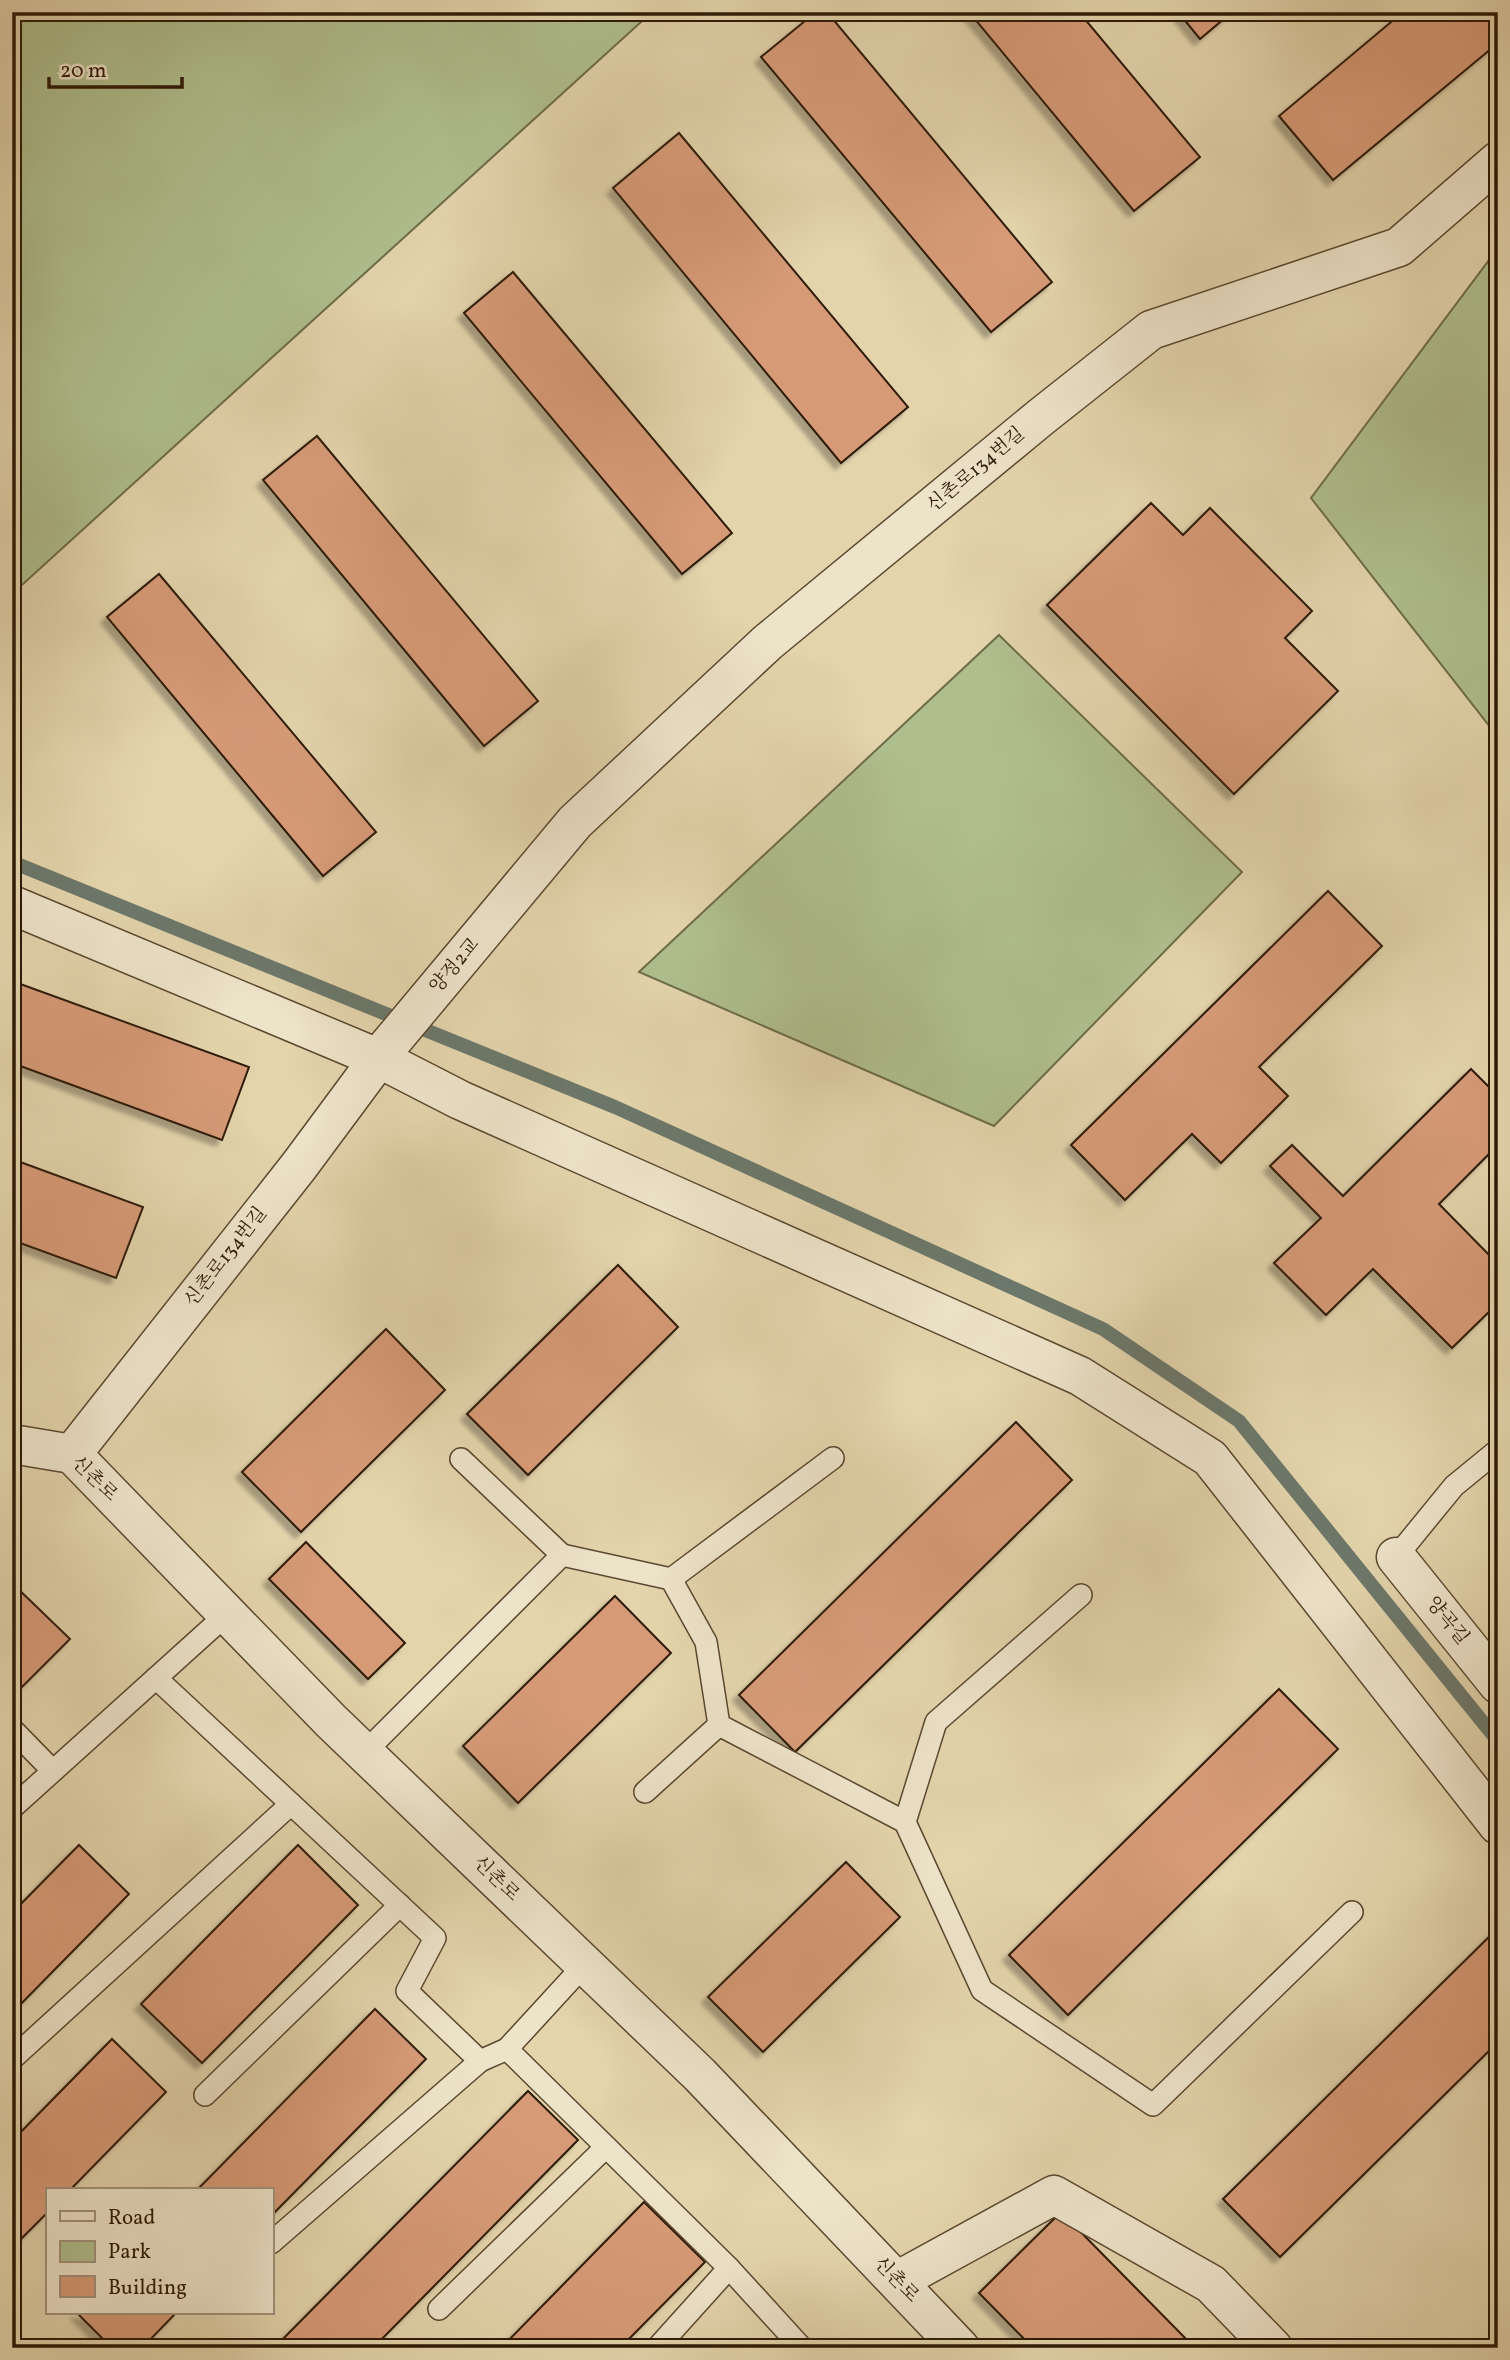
<svg xmlns="http://www.w3.org/2000/svg" width="1510" height="2360" font-family="Vollkorn,'Noto Serif KR',serif">
<style>
.green{fill:#afbe8d;stroke:#6e6c4a;stroke-width:2}
.lines{fill:none;stroke-linecap:round;stroke-linejoin:round}
.stream{stroke:#6c786b;stroke-width:14}
.building{fill:#d69a77;stroke:#2e1a07;stroke-width:2;filter:url(#shadow)}
.service-casing{stroke:#5b4830;stroke-width:24}
.minor-casing{stroke:#5b4830;stroke-width:41}
.service{stroke:#ede3c9;stroke-width:21}
.minor{stroke:#ede3c9;stroke-width:38}
.labels{text-anchor:middle;dominant-baseline:central;stroke-width:6;stroke-linejoin:round;paint-order:stroke}
.street-label{font-size:19px;fill:#2e1a07;stroke:#ede3c9}
</style>
<defs>
<filter id="shadow"><feDropShadow dx="-6" dy="6" stdDeviation="2" flood-color="#0004"/></filter>
</defs>
<rect width="100%" height="100%" fill="#e3d4ac"/>
<filter id="stains"><feTurbulence type="fractalNoise" baseFrequency=".00286" numOctaves="4"/><feColorMatrix values="0 0 0 0 .2 0 0 0 0 .09 0 0 0 0 .02 0 0 0 .5 -.17"/></filter>
<radialGradient id="worn" r=".72"><stop offset=".6" stop-color="#630" stop-opacity="0"/><stop offset="1" stop-color="#630" stop-opacity=".3"/></radialGradient>
<g class="green">
<path d="M12 12H652L12 594Z"/>
<path d="M1498 248V737L1311 498Z"/>
<path d="M999 635 1242 872 994 1126 639 972Z"/>
</g>
<g class="lines">
<path class="stream" d="M12 862 615 1107 1103 1329 1239 1421 1498 1741"/>
</g>
<g class="building">
<path d="M816 12H827L1052 282 991 332 761 57Z"/>
<path d="M969 12H1079L1200 157 1134 211Z"/>
<path d="M1178 12H1232L1200 39Z"/>
<path d="M1403 12H1498V43L1333 180 1279 116Z"/>
<path d="M679 133 908 407 841 463 613 188Z"/>
<path d="M513 272 732 533 682 574 464 313Z"/>
<path d="M317 436 538 701 484 746 263 480Z"/>
<path d="M1151 503 1183 535 1210 508 1312 611 1285 638 1338 691 1234 794 1047 605Z"/>
<path d="M159 574 376 832 323 876 107 617Z"/>
<path d="M1328 891 1382 946 1259 1067 1288 1096 1221 1163 1192 1134 1125 1200 1071 1145Z"/>
<path d="M12 981 249 1067 222 1140 12 1063Z"/>
<path d="M1471 1069 1498 1096V1145L1439 1204 1498 1264V1303L1452 1348 1373 1269 1326 1315 1274 1263 1321 1218 1270 1166 1292 1145 1343 1196Z"/>
<path d="M12 1159 143 1207 116 1278 12 1240Z"/>
<path d="M618 1265 678 1327 528 1475 467 1414Z"/>
<path d="M386 1329 445 1390 301 1532 242 1472Z"/>
<path d="M1016 1422 1072 1480 795 1752 739 1695Z"/>
<path d="M306 1542 405 1643 368 1679 269 1579Z"/>
<path d="M12 1583 70 1639 20 1689 12 1682Z"/>
<path d="M615 1596 671 1653 518 1803 463 1746Z"/>
<path d="M1279 1689 1338 1749 1068 2015 1009 1955Z"/>
<path d="M79 1845 129 1894 12 2013V1913Z"/>
<path d="M298 1845 358 1905 202 2063 141 2004Z"/>
<path d="M846 1862 900 1917 763 2052 708 1997Z"/>
<path d="M1495 1931 1498 1934V2042L1280 2257 1223 2199Z"/>
<path d="M375 2009 426 2059 271 2216V2190H197Z"/>
<path d="M112 2039 166 2092 70 2190H47V2213L12 2248V2141Z"/>
<path d="M528 2091 578 2140 373 2348H274Z"/>
<path d="M644 2202 705 2262 620 2348H501Z"/>
<path d="M1061 2212 1195 2348H1033L979 2293Z"/>
<path d="M77 2313H176L142 2348H112Z"/>
</g>
<g class="lines">
<defs>
<g id="service">
<path d="M461 1459 562 1555"/>
<path d="M1396 1557 1454 1486 1498 1450"/>
<path d="M671 1579 833 1458"/>
<path d="M156 1678 435 1938 407 1991 480 2061 507 2049 729 2268 657 2348"/>
<path d="M12 1729 53 1771"/>
<path d="M364 1753 562 1555 671 1579 706 1642 719 1725 905 1822 982 1990 1153 2105 1352 1912"/>
<path d="M645 1792 719 1725"/>
<path d="M12 1808 227 1614"/>
<path d="M905 1822 936 1722 1081 1595"/>
<path d="M507 2049 585 1964"/>
<path d="M12 2059 291 1804"/>
<path d="M205 2095 400 1905"/>
<path d="M271 2243 480 2061"/>
<path d="M729 2268 802 2348"/>
<path d="M439 2309 606 2147"/>
</g>
<g id="minor">
<path d="M12 905 380 1059 460 1100 1080 1376 1210 1458 1498 1825"/>
<path d="M12 1444 72 1454 331 1721 700 2075 960 2348"/>
<path d="M72 1454 299 1166 388 1046 575 822 768 642 1041 417 1151 330 1399 247 1498 161"/>
<path d="M1396 1557 1498 1684"/>
<path d="M897 2281 1054 2195 1211 2284 1273 2348"/>
</g>
</defs>
<use href="#service" class="service-casing"/>
<use href="#minor" class="minor-casing"/>
<use href="#service" class="service"/>
<use href="#minor" class="minor"/>
</g>
<g class="labels">
<g class="street-label">
<text transform="translate(976 470) rotate(-40)">신촌로134번길</text>
<text transform="translate(455 966) rotate(-50)">양정2교</text>
<text transform="translate(226 1257) rotate(-52)">신촌로134번길</text>
<text transform="translate(94 1479) rotate(44)">신촌로</text>
<text transform="translate(1447 1621) rotate(51)">양곡길</text>
<text transform="translate(496 1879) rotate(44)">신촌로</text>
<text transform="translate(896 2280) rotate(46)">신촌로</text>
</g>
</g>
<rect width="1510" height="2360" fill="none" stroke="#e3d4ac" stroke-width="42"/>
<rect x="14" y="14" width="1482" height="2332" fill="none" stroke="#2e1a07" stroke-width="3.5"/>
<rect x="21" y="21" width="1468" height="2318" fill="none" stroke="#2e1a07" stroke-width="2"/>
<rect x="46" y="2188" width="228" height="126" fill="#ede3c9" stroke="#a1937b" stroke-width="2"/>
<rect x="60" y="2211" width="35" height="10" fill="#ede3c9" stroke="#a1937b" stroke-width="2"/>
<text x="108" y="2224" font-size="21" fill="#2e1a07">Road</text>
<rect x="60" y="2241" width="35" height="21" fill="#afbe8d" stroke="#a1937b" stroke-width="2"/>
<text x="108" y="2258" font-size="21" fill="#2e1a07">Park</text>
<rect x="60" y="2276" width="35" height="21" fill="#d69a77" stroke="#a1937b" stroke-width="2"/>
<text x="108" y="2294" font-size="21" fill="#2e1a07">Building</text>
<path d="M49 77v10h133v-10" fill="none" stroke="#2e1a07" stroke-width="3.5"/>
<text x="60" y="77" font-size="21" fill="#2e1a07" stroke="#ede3c9" stroke-width="5" paint-order="stroke">20 m</text>
<rect width="100%" height="100%" filter="url(#stains)"/>
<rect width="100%" height="100%" fill="url(#worn)"/>
</svg>
